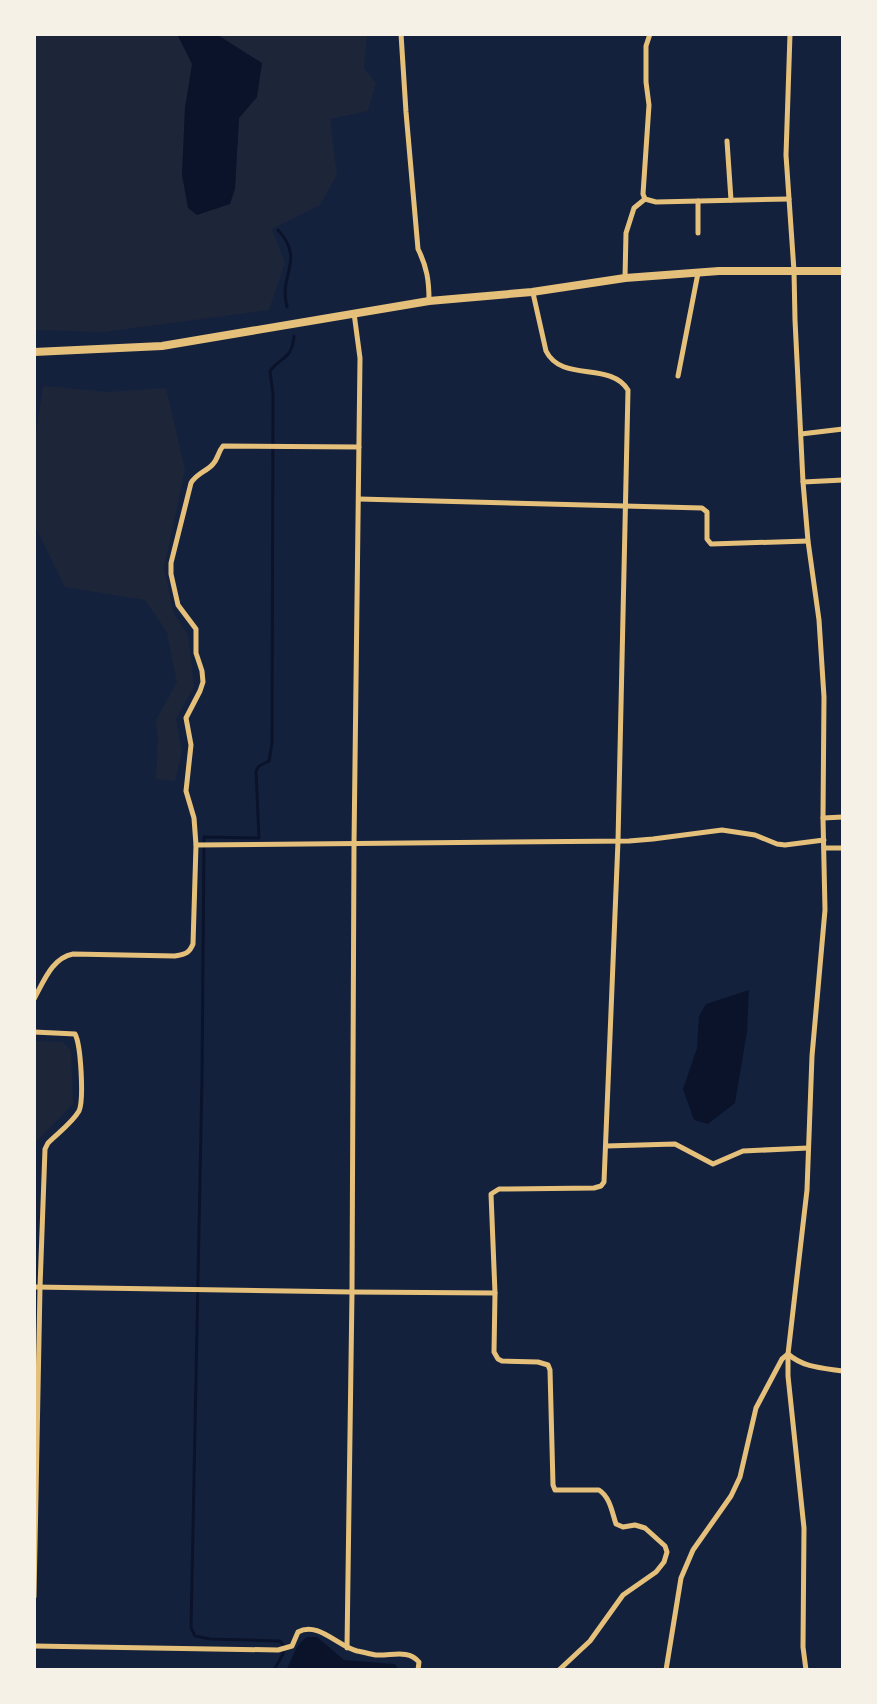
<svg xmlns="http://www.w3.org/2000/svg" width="877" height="1704" font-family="Signika,sans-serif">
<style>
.green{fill:#1d2539}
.water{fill:#0b132b}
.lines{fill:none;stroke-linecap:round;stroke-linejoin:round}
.stream{stroke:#0b132b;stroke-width:3}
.minor{stroke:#e5c07b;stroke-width:5}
.primary{stroke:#e5c07b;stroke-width:8}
</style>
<rect width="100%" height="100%" fill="#14213d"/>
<g class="green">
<path d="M34 34H177L193 64 185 108 182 175 235 189 239 118 257 97 216 34H367L364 68 376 83 368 111 330 119 337 175 320 205 272 229 285 263 269 310 104 332 34 330Z"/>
<path d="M43 386 110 392 166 388 185 470 164 568 174 614 188 635 194 687 176 719 182 752 175 781 156 779 158 739 156 720 177 682 167 632 145 600 65 587 34 524V447Z"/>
<path d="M34 1041 62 1042 71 1050 73 1104 39 1139 34 1142Z"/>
</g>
<g class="water">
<path d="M177 34H216L262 63 257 97 239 118 235 189 230 204 197 215 188 208 182 175 185 108 192 64Z"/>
<path d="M749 990 747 1032 735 1103 708 1124 694 1120 683 1089 697 1048 699 1016 706 1004Z"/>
<path d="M307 1637H317L344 1660 395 1664 399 1670H286C293 1658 295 1644 307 1637Z"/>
</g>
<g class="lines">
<g class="stream">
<path d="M278 230C306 261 278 273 287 307"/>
<path d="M274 1670 283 1654 284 1646 280 1641 210 1639 195 1636 191 1628 202 1079 204 837 259 838 256 771 259 766 269 761 272 743 273 395 270 371C281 356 292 360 294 336"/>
</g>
<g class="minor">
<path d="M401 34 406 112 418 249C427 267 429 281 429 300"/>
<path d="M790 34 786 155 794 271 795 320 803 482 808 541 819 620 824 697 823 818 825 910 812 1056 807 1190 788 1354V1376L804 1528 803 1647 806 1670"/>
<path d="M727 141 731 200"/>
<path d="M645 199 656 202 789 199"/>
<path d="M698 201V233"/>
<path d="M625 278 626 233 634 208 645 199 643 194 649 105 646 82V46L650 34"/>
<path d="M533 293 546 351C562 383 610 361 628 390L618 841 604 1182 601 1186 594 1188 499 1189 491 1194 495 1293 494 1352 498 1359 502 1361 538 1362 548 1365 550 1370 553 1485 555 1490H599C610 1497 612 1512 616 1524L623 1527 635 1525 645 1528 665 1546 667 1552 664 1562 656 1572 623 1595 590 1641 559 1670"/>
<path d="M678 376 698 273"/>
<path d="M801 434 843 429"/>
<path d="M803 482 843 480"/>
<path d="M359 499 702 508 707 512V539L711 544 808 541"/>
<path d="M823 818 843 817"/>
<path d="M196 845 629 841 653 839 722 830 755 835 777 844 785 845 824 840"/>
<path d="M824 848H843"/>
<path d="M34 999C44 981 52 958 73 954L175 956C184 954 189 954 193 944L196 845 194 818 186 791 191 745 186 718 200 691 203 682 202 671 196 653V629L178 605 171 574V563L191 483C197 473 206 472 213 464 218 459 218 452 223 446L359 447"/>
<path d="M34 1032 75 1034C81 1045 84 1100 79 1111 72 1123 58 1133 48 1143L45 1149 40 1287 34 1597"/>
<path d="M606 1146 675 1144 713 1164 743 1151 808 1148"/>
<path d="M34 1287 352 1292 495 1293"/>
<path d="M788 1354C804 1368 823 1368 843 1371"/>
<path d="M34 1646 278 1650 292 1646 298 1632C318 1621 337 1646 357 1651 363 1652 370 1654 376 1655 392 1656 408 1649 419 1662L418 1670"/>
<path d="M347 1648 352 1292 354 845 360 358 354 313"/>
<path d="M666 1670 681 1578 693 1550 731 1496 740 1477 756 1408 782 1359 788 1354"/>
</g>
<path class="primary" d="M34 352 162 346 429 301 532 292 625 278 719 271H843"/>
</g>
<rect width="877" height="1704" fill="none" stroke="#f6f1e7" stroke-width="72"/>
</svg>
